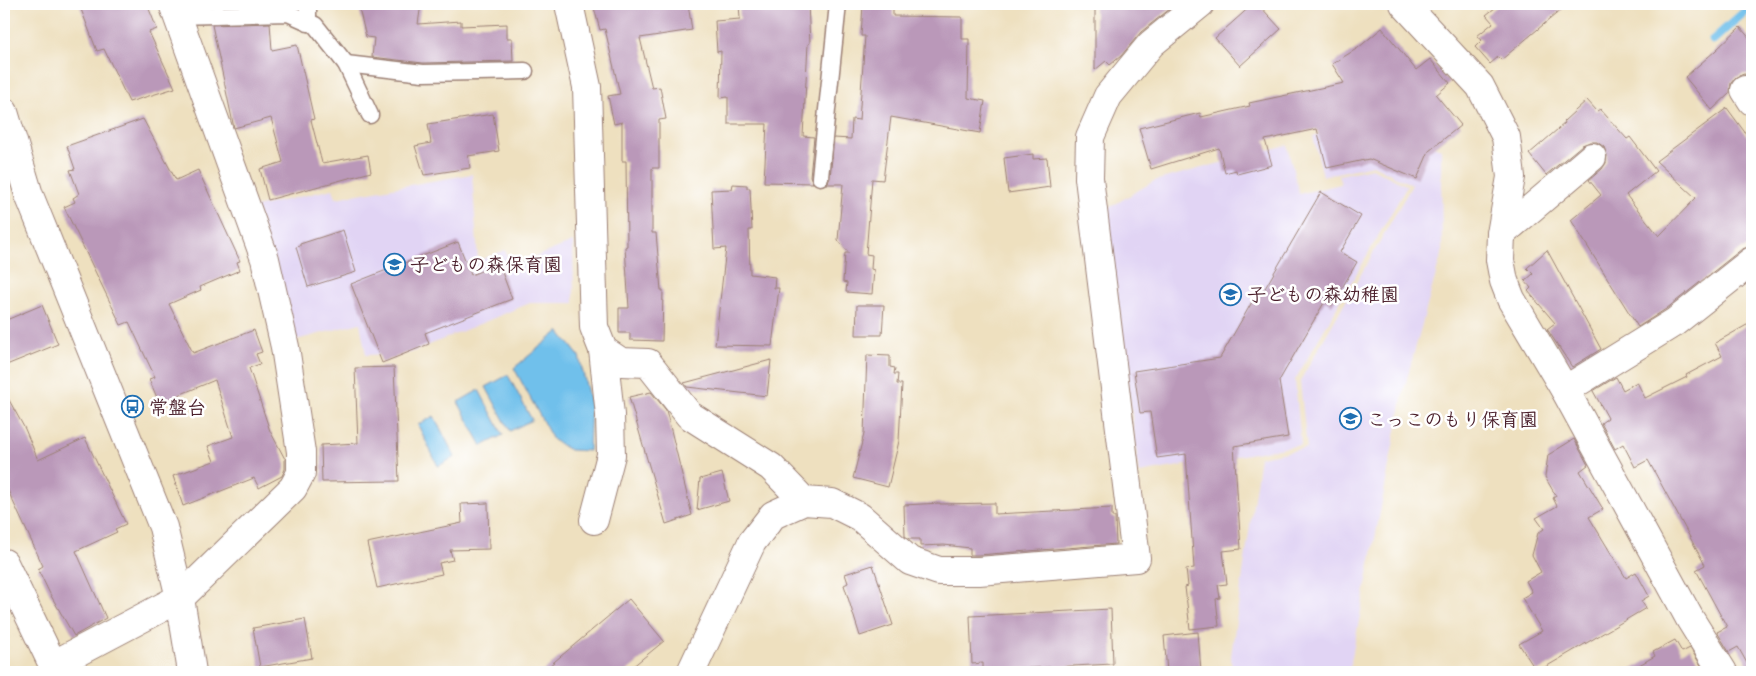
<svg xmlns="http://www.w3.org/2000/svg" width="1756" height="676" font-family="Sriracha,'Klee One',sans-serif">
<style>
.built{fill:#e1d4f4}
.water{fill:#70c0eb;stroke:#5d708b}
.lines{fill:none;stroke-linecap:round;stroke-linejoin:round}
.stream{stroke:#70c0eb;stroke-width:9}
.building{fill:#ba98b9}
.lane-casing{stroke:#9c8075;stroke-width:19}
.street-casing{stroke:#9c8075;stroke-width:30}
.secondary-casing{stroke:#9c8075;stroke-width:30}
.lane{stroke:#fff;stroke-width:16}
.street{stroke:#fff;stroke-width:28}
.secondary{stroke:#fff;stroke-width:28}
.labels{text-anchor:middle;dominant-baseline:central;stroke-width:5;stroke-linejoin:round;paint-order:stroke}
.poi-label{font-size:19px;font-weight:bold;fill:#4a1f2b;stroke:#fff;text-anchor:start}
</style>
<rect width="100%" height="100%" fill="#fff"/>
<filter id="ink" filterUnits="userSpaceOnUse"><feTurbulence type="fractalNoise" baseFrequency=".02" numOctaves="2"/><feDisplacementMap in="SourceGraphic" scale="10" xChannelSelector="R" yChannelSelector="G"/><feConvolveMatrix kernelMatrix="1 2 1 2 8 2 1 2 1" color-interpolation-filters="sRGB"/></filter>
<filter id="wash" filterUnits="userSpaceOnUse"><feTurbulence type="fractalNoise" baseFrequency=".0096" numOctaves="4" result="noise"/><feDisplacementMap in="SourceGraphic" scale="20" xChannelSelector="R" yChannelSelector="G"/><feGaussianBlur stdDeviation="1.12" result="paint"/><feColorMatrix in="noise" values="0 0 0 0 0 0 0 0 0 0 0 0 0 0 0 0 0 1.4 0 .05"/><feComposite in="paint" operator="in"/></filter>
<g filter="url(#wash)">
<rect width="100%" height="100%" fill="#eee0bf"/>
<g class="built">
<path d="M1366 122 1441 149 1442 252 1404 389 1349 672H1232L1231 656 1260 457 1307 448 1300 381 1412 185 1373 165 1323 176 1313 136Z"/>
<path d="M1287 145 1299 194 1341 184 1339 175 1372 168 1407 186 1295 380 1301 445 1139 473 1107 209 1154 181Z"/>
<path d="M472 174 478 261 505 250 511 266 573 242 574 303H530L410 353 366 355 360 323 296 340 256 207 333 189 336 198Z"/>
</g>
<g class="water">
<path d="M559 331 579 356 591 406 589 451 570 450 553 440 514 368Z"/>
<path d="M508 375 532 420 510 431 486 387Z"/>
<path d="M479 390 503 435 482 446 458 402Z"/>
<path d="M434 416 455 457 438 466 418 425Z"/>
</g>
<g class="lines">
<path class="stream" d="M1713 40 1752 5"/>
</g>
<g id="blocks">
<g class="building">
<path d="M79 4H147L157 29 149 32 175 88 129 102 104 49 97 51Z"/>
<path d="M377 4H421L418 24 461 21V26L507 24V38H512L513 61 423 63 372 57 374 38 366 37 359 8Z"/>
<path d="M593 4H688L692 30 640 38 652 88 660 87 666 119 659 120V168H652V233H656L661 290H663L662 341 630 340V333H619V308H629L625 247 627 246 626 161H622V122L614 124 608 96 620 94 605 29 600 30Z"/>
<path d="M739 4H808L810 43 808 44 803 136 814 137 810 176 813 183 764 182 767 124H728V97L720 98 721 51 717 52 715 21 740 19Z"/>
<path d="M863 4H893V16L962 17V39H969L968 98 985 101 980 133 891 117 883 180 872 179 866 254 872 255 871 269 874 270 872 294 846 292 847 283 843 282 845 253H849L838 240 843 184H827L830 178 834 138 851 139 852 119 859 120 865 36H861Z"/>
<path d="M1095 4H1176L1141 32 1121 56 1110 65 1106 61 1095 70Z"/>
<path d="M1253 4H1258L1281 29 1240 66 1215 38Z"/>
<path d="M1500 4H1568L1501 60 1498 57 1490 64 1475 47 1482 40 1477 36 1493 23 1486 15Z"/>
<path d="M270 23 272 50 297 45 314 119 311 120 322 163 368 155 371 172 268 200 260 169 283 162 271 118 234 128 212 25Z"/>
<path d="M1740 27 1752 41V73L1749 75 1744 74 1736 77 1731 83 1730 93 1712 110 1685 77 1715 51Z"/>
<path d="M1382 28 1416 70 1430 59 1450 83 1436 95 1461 125 1429 151 1417 179 1369 159 1327 168 1317 129 1265 140 1272 165 1237 174 1236 170 1225 173 1219 148 1151 169 1139 128 1200 113 1201 117 1250 106 1249 103 1344 83 1332 64 1358 48Z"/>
<path d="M1587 100 1597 111 1600 109 1627 139 1630 137 1656 171 1626 195 1659 236 1696 198 1656 161 1727 108 1752 142V246L1742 249 1666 309 1638 327 1571 220 1601 195 1589 180 1602 169 1606 163 1607 155 1604 147 1597 142H1590L1582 145 1546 175 1529 154 1565 123 1564 121Z"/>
<path d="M493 114 499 151 468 156 470 168 424 175 415 146 431 143 428 124Z"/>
<path d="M143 119 176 180 198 170 240 261 237 262 240 270 200 287 201 290 169 304 193 353 254 330 262 352 256 354 260 364 249 368 270 431 285 459V469L282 476 259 488 254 478 183 506 173 476 214 461 208 446 233 437 215 380 162 402 160 399 158 400 149 379 155 377 129 322 121 325 64 207 75 202 73 198 79 194 70 170 75 169 67 146Z"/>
<path d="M1033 154V159L1047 158 1050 187 1008 193 1004 158Z"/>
<path d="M733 184 747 185V188H750L752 230H749L750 274 775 277 774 288H779L772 346 715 345 726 248 714 249 711 190 732 189Z"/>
<path d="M1321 192 1361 216 1340 252 1357 262 1332 305 1325 301 1279 381 1288 437 1234 446 1241 549 1223 551 1227 584 1218 585 1220 598 1216 599 1219 626 1190 629 1185 587 1188 586 1186 569 1194 568 1186 454 1157 458 1150 412 1140 413 1134 371 1220 358 1260 288 1264 290Z"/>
<path d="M343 230 356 272 308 287 296 247 300 246V244Z"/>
<path d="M458 242 471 275 499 264 512 299 425 333 429 344 382 363 351 284Z"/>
<path d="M1547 250 1601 349 1572 367 1547 329 1555 323 1528 291 1531 288 1525 281 1533 274 1527 268Z"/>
<path d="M42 305 58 344 4 366V321Z"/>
<path d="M857 305H884L882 335H856Z"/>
<path d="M1752 322V672L1738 647 1729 652 1717 632 1727 627 1696 570 1705 565 1648 460 1635 467 1623 444 1615 449 1601 423 1608 418 1593 391 1616 377 1623 390 1637 382 1645 398 1687 377 1686 375 1722 356 1715 343Z"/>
<path d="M867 355 890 356V367L895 368 894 374H898L897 384H902L899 441 888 487 853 478 864 434Z"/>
<path d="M771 360 767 396 687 387 684 383Z"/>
<path d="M394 367 399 481 322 482 321 445 358 443 355 368Z"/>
<path d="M4 391 25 429 38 460 85 438 126 524 115 529 117 532 76 551 106 618 74 636 50 594 38 569 43 566 4 482Z"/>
<path d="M651 392 666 410 692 515 666 524 629 397Z"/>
<path d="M1574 439 1588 465 1580 471 1603 509 1589 517 1626 578 1636 572 1649 596 1641 601 1646 608 1537 672 1519 644 1542 631 1522 598 1532 592 1526 581 1541 572 1532 555 1538 533 1544 529 1536 518 1557 506 1553 498 1556 496 1545 477 1548 455Z"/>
<path d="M722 473 729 501 697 510 700 479Z"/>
<path d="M488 503 489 549 450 550 453 560 439 563 442 574 377 588 367 543 462 523 461 504Z"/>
<path d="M940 503V504L995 503V514L1112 508V517H1115L1116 544 978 555H970V548L944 545 920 546V539H909L905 536 904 505Z"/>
<path d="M873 565 893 625 860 636 844 585 848 583 845 574Z"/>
<path d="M629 599 664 641 626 672H542Z"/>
<path d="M1111 609 1113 664 993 670 983 669V663L972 664 970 616Z"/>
<path d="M305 619 312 658 260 667 253 628Z"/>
<path d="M1198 632 1201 672H1167L1164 636Z"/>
<path d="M1675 640 1682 652 1690 648 1702 667 1694 672H1627L1655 656 1653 652Z"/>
</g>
</g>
</g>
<g filter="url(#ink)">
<use href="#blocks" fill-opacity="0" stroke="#9c8075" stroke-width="1"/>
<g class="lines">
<defs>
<g id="lane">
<path d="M308 4V23"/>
<path d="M177 16 288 13 315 25 346 64 370 115"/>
<path d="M346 64 423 73 525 71"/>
<path d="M820 177 838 4"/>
</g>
<g id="street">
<path d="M569 4 587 87 594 327 603 350 610 415 611 455 594 520"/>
<path d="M1404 4 1480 86 1506 137 1511 177 1501 234 1500 260 1504 281 1511 299 1565 390 1690 619 1723 672"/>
<path d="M1745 90 1752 101"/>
<path d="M1501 234 1592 157"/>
<path d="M603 350 621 362 648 363 689 415 771 467 804 501"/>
<path d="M1565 390 1675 322 1752 261"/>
<path d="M4 563 53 665 180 598 293 488 301 473V452L285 347 265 259 173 4"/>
<path d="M691 672 752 542 773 515 804 501 832 503 860 517 910 561 939 571H979L1136 558 1089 178 1090 137 1108 96 1151 44 1200 4"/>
</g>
<path id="secondary" d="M4 112 29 195 163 527 180 598 192 672"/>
</defs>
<use href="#lane" class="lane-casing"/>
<use href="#street" class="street-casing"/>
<use href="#secondary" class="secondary-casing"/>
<use href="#lane" class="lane"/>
<use href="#street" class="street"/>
<use href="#secondary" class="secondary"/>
</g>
</g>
<defs>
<symbol id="school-ring" viewBox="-11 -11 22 22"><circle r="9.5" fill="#fff" stroke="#1f6fb2" stroke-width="1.5"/><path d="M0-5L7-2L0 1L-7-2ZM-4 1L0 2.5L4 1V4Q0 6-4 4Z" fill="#1f6fb2"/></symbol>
<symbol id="bus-ring" viewBox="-11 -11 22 22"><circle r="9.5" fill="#fff" stroke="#1f6fb2" stroke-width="1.5"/><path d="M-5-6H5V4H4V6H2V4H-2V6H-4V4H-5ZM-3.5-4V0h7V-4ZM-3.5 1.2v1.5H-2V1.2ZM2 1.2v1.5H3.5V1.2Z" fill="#1f6fb2"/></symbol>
</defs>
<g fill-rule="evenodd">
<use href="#school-ring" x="382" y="252" width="25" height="25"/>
<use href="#school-ring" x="1218" y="282" width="25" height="25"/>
<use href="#bus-ring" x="120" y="394" width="25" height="25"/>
<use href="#school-ring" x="1338" y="406" width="25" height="25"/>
</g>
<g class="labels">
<g class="poi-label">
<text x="410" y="264">子どもの森保育園</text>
<text x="1247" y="294">子どもの森幼稚園</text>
<text x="149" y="407">常盤台</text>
<text x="1367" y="419">こっこのもり保育園</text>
</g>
</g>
<rect width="1756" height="676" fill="none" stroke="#fff" stroke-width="20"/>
</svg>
